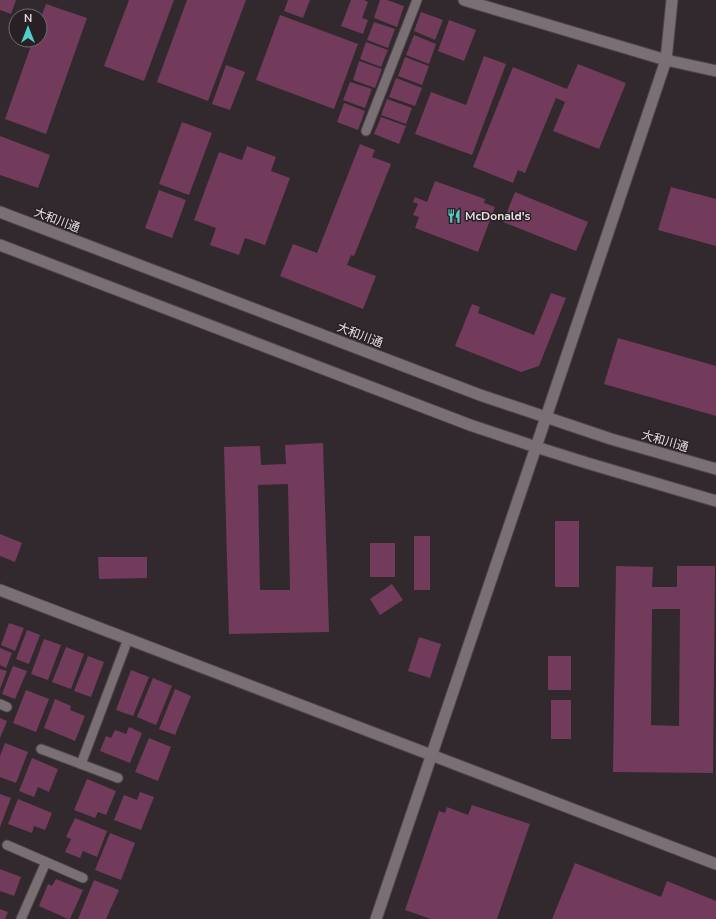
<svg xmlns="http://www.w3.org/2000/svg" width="716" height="919" font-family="'Nunito Sans','Noto Sans JP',sans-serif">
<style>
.building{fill:#723b5b;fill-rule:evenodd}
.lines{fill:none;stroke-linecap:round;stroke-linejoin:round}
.service-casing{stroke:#4e474b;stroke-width:11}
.minor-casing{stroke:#4e474b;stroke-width:13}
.tertiary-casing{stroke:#4e474b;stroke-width:13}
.service{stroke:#796f74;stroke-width:9}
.minor{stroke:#796f74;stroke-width:11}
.tertiary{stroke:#796f74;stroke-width:11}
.labels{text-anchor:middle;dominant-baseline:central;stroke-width:3;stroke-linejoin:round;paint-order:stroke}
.poi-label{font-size:12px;font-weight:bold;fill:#e5dfe2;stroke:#282024;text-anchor:start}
.street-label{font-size:12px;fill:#e5dfe2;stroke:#282024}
</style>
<rect width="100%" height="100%" fill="#31292e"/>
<g class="building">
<path d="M0 0H16L11 14 0 10Z"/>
<path d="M129 0H174L144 81 104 66Z"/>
<path d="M187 0H246L208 101 157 82Z"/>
<path d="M288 0H310L303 18 284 11Z"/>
<path d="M351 0H364L368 2 362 18 368 20 363 34 341 26Z"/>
<path d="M380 0H387L404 6 397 27 374 18Z"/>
<path d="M46 4 87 18 46 134 5 119 33 40H40V20Z"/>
<path d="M421 12 443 20 435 40 414 31Z"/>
<path d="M280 15 358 44 334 109 256 80Z"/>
<path d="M449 20 476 30 464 61 438 51Z"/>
<path d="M374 22 395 29 388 48 367 40Z"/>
<path d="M414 35 436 44 429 64 406 55Z"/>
<path d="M366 42 388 50 381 67 360 59Z"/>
<path d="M484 56 506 64 472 155 415 134 431 92 466 105Z"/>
<path d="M405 57 429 66 422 85 398 76Z"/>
<path d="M359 61 382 69 375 88 353 80Z"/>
<path d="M578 64 626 83 599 149 553 131 565 102 556 98 525 173 518 170 513 183 473 167 513 67 567 89Z"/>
<path d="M226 65 245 72 230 110 212 104Z"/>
<path d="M396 78 422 88 415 106 389 97Z"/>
<path d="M350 82 372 89 365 108 343 100Z"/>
<path d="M387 99 412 108 406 124 381 115Z"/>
<path d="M344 103 365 111 358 130 337 122Z"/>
<path d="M381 117 406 126 399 144 374 134Z"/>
<path d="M182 122 212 133 189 195 159 184Z"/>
<path d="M0 136 50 155 38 188 0 175Z"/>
<path d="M360 144 375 150 372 157 391 164 354 256 351 255 347 265 376 276 363 309 280 276 293 244 317 253Z"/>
<path d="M247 146 276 157 271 171 290 178 265 245 245 238 239 255 210 245 216 228 194 220 219 152 242 160Z"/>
<path d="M435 181 485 199 484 203 495 207 478 252 415 228 419 217 413 215 418 204 413 202 415 197 427 202Z"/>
<path d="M671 187 716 199V246L658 230Z"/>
<path d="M159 190 186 200 172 238 145 228Z"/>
<path d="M515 192 588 222 576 251 503 222Z"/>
<path d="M551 293 566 298 539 366 521 372 455 346 472 304 480 307 478 313 534 335Z"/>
<path d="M618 338 716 366V416L604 384Z"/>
<path d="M323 443 329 632 229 634 224 447 260 446 261 465 286 464 285 445ZM288 484 290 590H260L258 485Z"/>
<rect x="555" y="521" width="24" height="66"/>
<path d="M0 534 22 543 15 562 0 556Z"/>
<rect x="414" y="536" width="16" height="54"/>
<rect x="370" y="543" width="25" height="34"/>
<path d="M98 557H147V578L99 579Z"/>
<path d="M616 566 653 567 652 587H677V566H715L713 773 613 772ZM652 609H680L679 726 651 725Z"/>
<path d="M392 584 403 600 380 615 370 599Z"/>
<path d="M9 623 24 628 15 651 1 645Z"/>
<path d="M27 630 40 635 29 664 16 659Z"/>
<path d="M419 637 441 644 430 678 408 671Z"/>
<path d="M44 639 61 645 48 680 31 674Z"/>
<path d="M66 647 84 654 71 689 52 682Z"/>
<path d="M0 648 12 653 6 668 0 665Z"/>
<path d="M88 656 104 662 91 697 74 691Z"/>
<rect x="548" y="656" width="23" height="34"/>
<path d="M13 666 27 671 15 699 2 694Z"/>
<path d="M0 669 7 671 0 689Z"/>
<path d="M131 670 149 677 133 716 116 710Z"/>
<path d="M153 678 172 686 156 725 137 717Z"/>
<path d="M175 689 191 696 175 735 159 729Z"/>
<path d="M26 690 49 699 36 732 13 723Z"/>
<path d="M55 699 71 706 70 710 85 716 75 741 44 728Z"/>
<rect x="551" y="700" width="20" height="39"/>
<path d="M0 718 7 721 0 738Z"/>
<path d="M129 727 142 733 130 763 100 751 106 736 111 738 115 730 126 734Z"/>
<path d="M149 738 171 747 158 781 135 772Z"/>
<path d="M5 743 28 752 16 783 0 777V756Z"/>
<path d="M32 758 58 769 49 792 38 787 34 797 19 791Z"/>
<path d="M87 779 116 791 106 815 98 812 95 818 74 810Z"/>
<path d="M140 792 154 797 141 830 114 820 124 795 137 800Z"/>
<path d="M0 794 11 798 0 827Z"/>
<path d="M18 799 52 813 45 830 34 826 32 833 8 824Z"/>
<path d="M472 805 530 824 497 919H431L405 910 439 811 445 813 447 807 468 815Z"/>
<path d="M75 818 107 831 97 857 83 851 80 858 65 852 71 839 66 837Z"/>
<path d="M110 833 135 843 121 880 95 870Z"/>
<path d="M575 863 661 897 667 881 716 901V919H552Z"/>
<path d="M0 869 21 877 14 896 0 891Z"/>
<path d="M56 879 83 890 70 919H68L39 906 48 884 52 886Z"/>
<path d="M94 880 119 890 106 919H78Z"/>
<path d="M0 909 8 912 5 919H0Z"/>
</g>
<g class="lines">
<defs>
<g id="service">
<path d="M366 131 417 0"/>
<path d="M0 704 7 707"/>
<path d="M41 749 118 778"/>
<path d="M81 764 128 639"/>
<path d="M7 845 83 878"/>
<path d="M21 919 46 862"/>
</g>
<g id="minor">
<path d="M464 0 666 60 716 71"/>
<path d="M536 447 666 60 672 0"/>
</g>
<g id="tertiary">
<path d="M0 212 480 395 611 439 716 469"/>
<path d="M0 245 470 425 536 447 587 463 716 501"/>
<path d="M0 590 716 864"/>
<path d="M376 919 536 447"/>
</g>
</defs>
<use href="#service" class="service-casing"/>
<use href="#minor" class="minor-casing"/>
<use href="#tertiary" class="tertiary-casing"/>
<use href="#service" class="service"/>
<use href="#minor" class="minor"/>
<use href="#tertiary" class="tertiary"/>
</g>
<defs>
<symbol id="restaurant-bare" viewBox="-9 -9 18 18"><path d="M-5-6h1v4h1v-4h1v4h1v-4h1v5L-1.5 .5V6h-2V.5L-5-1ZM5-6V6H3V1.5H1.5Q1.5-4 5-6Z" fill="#53cdc9" stroke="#282024" stroke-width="2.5" paint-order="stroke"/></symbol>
</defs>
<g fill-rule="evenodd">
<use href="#restaurant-bare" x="444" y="206" width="20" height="20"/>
</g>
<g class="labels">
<g class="poi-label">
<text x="465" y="216">McDonald's</text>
</g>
<g class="street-label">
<text transform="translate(57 220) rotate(21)">大和川通</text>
<text transform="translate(360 335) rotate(21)">大和川通</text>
<text transform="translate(665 441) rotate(16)">大和川通</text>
</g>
</g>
<g transform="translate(28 28)"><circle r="19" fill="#282024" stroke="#746c70"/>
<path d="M0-3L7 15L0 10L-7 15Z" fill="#53cdc9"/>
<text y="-6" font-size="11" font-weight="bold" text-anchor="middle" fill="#e5dfe2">N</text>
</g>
</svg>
